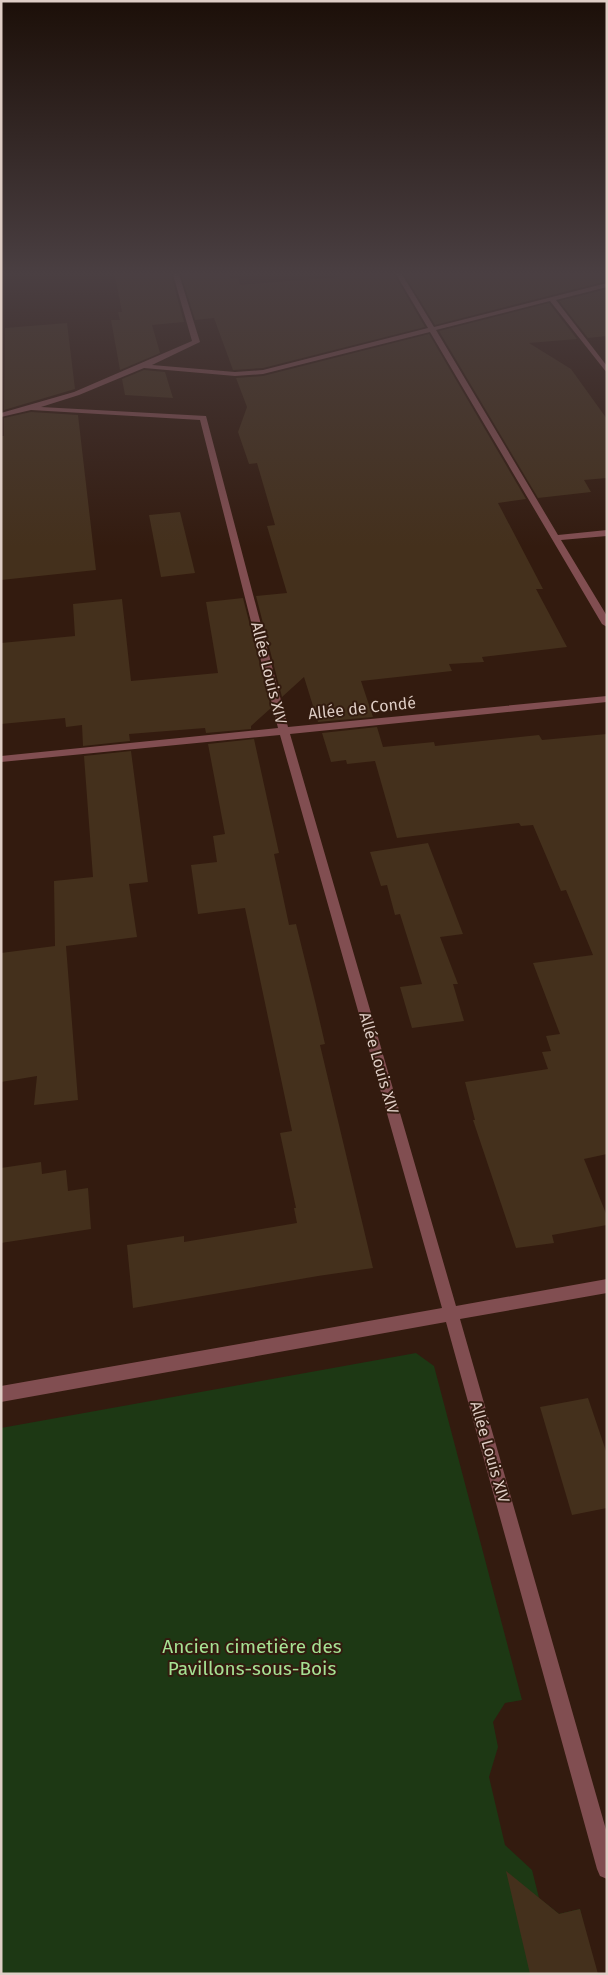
<svg xmlns="http://www.w3.org/2000/svg" width="608" height="1975" font-family="'Fira Sans',sans-serif">
<style>
.green{fill:#1d3814}
.building{fill:#44301c}
.lines{fill:none;stroke-linecap:round;stroke-linejoin:round}
.minor{fill:#814e51;fill-rule:evenodd}
.labels{text-anchor:middle;dominant-baseline:central;stroke-width:4;stroke-linejoin:round;paint-order:stroke}
.street-label{font-size:16px;fill:#dfcec6;stroke:#331b0f}
.near-park-label{font-size:19px;fill:#a6e193;stroke:#331b0f}
</style>
<rect width="100%" height="100%" fill="#331b0f"/>
<path class="green" d="M416 1353 434 1366 522 1700 505 1703 493 1722 498 1747 489 1777 505 1845 532 1870 539 1898 559 1914 580 1909 596 1974H1V1428Z"/>
<g class="building">
<path d="M114 271H170L184 322 152 325 160 353 120 370 111 320H120L118 312H122Z"/>
<path d="M180 271H228L231 278H238L240 285 339 277 336 271H392L425 327 263 368 233 370 214 318 195 320Z"/>
<path d="M402 271H607V281L435 325Z"/>
<path d="M607 289V336L588 338 559 301Z"/>
<path d="M549 303 577 339 529 343 571 369 607 419V478L584 480 591 492 538 498 439 331Z"/>
<path d="M67 323 75 389 4 410 5 328Z"/>
<path d="M429 334 526 499 498 503 543 589H536L567 647 482 657 484 662 449 664 452 671 361 681 373 717 318 722 304 677 282 697 256 596 287 593 267 526 275 525 257 463 249 464 238 432 247 407 236 378 263 376Z"/>
<path d="M144 370 165 372 173 398 125 395 122 379Z"/>
<path d="M31 412 78 415 96 570 1 580V436H4V418Z"/>
<path d="M180 512 195 573 161 577 149 515Z"/>
<path d="M243 598 271 708 251 726V729L206 733 205 728 129 734 130 741 83 746 82 725 66 727 65 718 1 724V643L75 636 73 604 122 599 131 681 218 673 206 602Z"/>
<path d="M377 727 383 747 434 742 435 746 539 735 542 740 607 734V1154L584 1159 607 1216V1225L552 1235 554 1243 516 1248 473 1120H475L465 1082 548 1069 542 1052 551 1051 546 1036 560 1034 533 963 593 955 566 890 561 891 533 825 521 826 519 823 397 838 375 761 347 764 346 760 331 762 322 733Z"/>
<path d="M254 739 279 853 274 854 289 925 296 924 316 1005 325 1044 320 1045 373 1268 318 1276 133 1308 127 1245 184 1236V1242L297 1223 294 1208H296L280 1133 292 1131 245 908 198 914 191 865 217 862 213 836 225 834 208 744Z"/>
<path d="M131 751 148 882 129 884 137 937 66 946 78 1100 34 1105 37 1076 1 1082V953L55 946 54 881 93 877 84 756Z"/>
<path d="M428 843 463 934 440 937 458 984H453L464 1021 412 1028 400 987 422 984 400 914 395 915 387 885 381 886 370 852Z"/>
<path d="M41 1162 42 1174 66 1170 68 1191 88 1188 91 1229 1 1243V1168Z"/>
<path d="M588 1398 607 1454V1508L572 1515 540 1407Z"/>
<path d="M506 1871 559 1914 580 1909 598 1974H530Z"/>
</g>
<g class="lines">
<path class="minor" d="M172 271H178L200 342 152 365 235 372 263 370 428 328 394 271H400L434 327 607 283V287L556 300 607 366V373L550 301 436 330 558 535 607 530V536L561 540 607 616V627L602 624 430 332 263 374 235 376 144 368 79 395 41 407 206 416 288 727 607 696V702L290 734 456 1306 607 1279V1293L460 1319 607 1833V1879L600 1876 597 1869 446 1322 1 1402V1386L442 1308 280 735 1 762V756L278 728 200 420 31 410 1 417V413L74 392 192 341Z"/>
</g>
<linearGradient id="sky" x2="0" y2="1"><stop stop-color="#1c0f08"/><stop offset="0.5" stop-color="#4a3f42"/><stop offset="1" stop-color="#4a3f42" stop-opacity="0"/></linearGradient>
<rect width="608" height="547" fill="url(#sky)"/>
<g class="labels">
<g class="street-label">
<text transform="translate(269 673) rotate(76)">Allée Louis XIV</text>
<text transform="translate(362 708) rotate(-6)">Allée de Condé</text>
<text transform="translate(379 1063) rotate(74)">Allée Louis XIV</text>
<text transform="translate(490 1452) rotate(74)">Allée Louis XIV</text>
</g>
<g class="near-park-label">
<text x="252" y="1646">Ancien cimetière des<tspan x="252" dy="22">Pavillons-sous-Bois</tspan></text>
</g>
</g>
<rect width="608" height="1975" fill="none" stroke="#dfcec6" stroke-width="5"/>
</svg>
